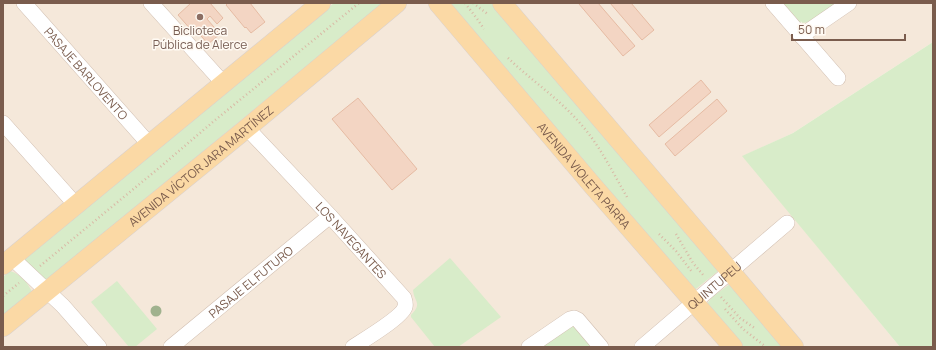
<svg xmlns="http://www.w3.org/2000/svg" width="936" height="350" font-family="Manrope,sans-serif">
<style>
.residential{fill:#f5e8da}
.green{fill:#d8ecc9}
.building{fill:#f3d5c3;stroke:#e6bba3}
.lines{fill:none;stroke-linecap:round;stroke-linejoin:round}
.minor-casing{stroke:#d1beb0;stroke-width:16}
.major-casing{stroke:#dad1cd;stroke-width:20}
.path{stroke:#d9b8a5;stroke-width:2.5;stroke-dasharray:1 3;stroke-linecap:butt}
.minor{stroke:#fff;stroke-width:15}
.major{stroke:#fbd9a5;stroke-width:19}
.tree{fill:#a0b28e}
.education-dot{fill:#8d6e63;stroke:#fffaf3;stroke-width:1.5}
.labels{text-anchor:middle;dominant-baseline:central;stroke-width:3;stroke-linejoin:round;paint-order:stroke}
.education-label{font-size:12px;fill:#785e54;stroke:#fffaf3}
.street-label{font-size:12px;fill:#7a5c4d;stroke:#fffaf3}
</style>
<rect width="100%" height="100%" fill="#fdf6ec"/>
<path class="residential" d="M3 3H933V42L793 133 743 156 900 347H3Z"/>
<g class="green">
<path d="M334 3H383L46 281 24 261 25 259Z"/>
<path d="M449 3H491L697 243 718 269 717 272 697 288 694 290 692 289Z"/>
<path d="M782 3H837C829 9 808 27 799 22 794 19 785 7 782 3Z"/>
<path d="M933 42V347H900L742 156 793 133Z"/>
<path d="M450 258 501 317 458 347H435L411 317V315C423 303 414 302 413 290Z"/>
<path d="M10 271C19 273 29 284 32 292L3 316V277Z"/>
<path d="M117 281 157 329 135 347H129L91 302Z"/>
<path d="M730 284 788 347H743L707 304 712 297Z"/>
<path d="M575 323 596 347H536Z"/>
</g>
<g class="building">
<path d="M191 3H210L223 18 217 24 210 16 207 19 220 34 208 44 196 30 193 32 178 15Z"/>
<path d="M228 3H250L265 22 251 33 246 27 245 28 226 5Z"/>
<path d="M580 3H598L635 46 623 56 579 4Z"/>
<path d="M610 3H631L654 30 642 40Z"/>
<path d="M701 80 711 92 659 137 649 125Z"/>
<path d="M358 98 417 169 392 190 332 119Z"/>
<path d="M717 99 727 111 675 156 665 144Z"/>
</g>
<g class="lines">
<defs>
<g id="minor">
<path id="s1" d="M24 3 149 144"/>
<path d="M151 3 224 84"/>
<path d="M773 3 838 78"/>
<path d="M801 36 849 3"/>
<path d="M3 123 76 205"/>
<path id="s2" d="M247 128 330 216 404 298C405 301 406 304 405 307 402 317 364 340 353 347"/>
<path d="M12 258 63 306 99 347"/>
<path id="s3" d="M171 347 330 216"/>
<path d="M529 347 570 319 574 318 578 320 601 347"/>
<path id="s4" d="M642 347 787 223"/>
</g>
<g id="major">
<path id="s5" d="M438 3 593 186 733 347"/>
<path d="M502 3 715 253 794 347"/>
<path d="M3 265 321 3"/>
<path id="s6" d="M3 327 247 128 397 3"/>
</g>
</defs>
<use href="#minor" class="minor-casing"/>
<use href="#major" class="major-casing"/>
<g class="path">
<path d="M465 3 478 20 484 29"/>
<path d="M473 3 489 15"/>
<path d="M508 58C531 80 558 98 579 122 599 144 612 171 627 197"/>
<path d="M659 234 676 251 692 272"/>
<path d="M676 234 693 263 704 276"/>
<path d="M40 266 159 168 214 121 359 3"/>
<path d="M3 296 19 283"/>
<path d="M721 297 740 318 756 329"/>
<path d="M725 309 743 329 766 347"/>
</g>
<use href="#minor" class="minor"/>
<use href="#major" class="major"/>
</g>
<circle class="tree" cx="156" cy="311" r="5.5"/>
<circle class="education-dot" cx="200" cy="17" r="4"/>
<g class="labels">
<g class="education-label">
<text x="200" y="30">Biclioteca<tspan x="200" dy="14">Pública de Alerce</tspan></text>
</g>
<g class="street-label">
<text stroke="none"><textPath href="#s1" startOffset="94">PASAJE BARLOVENTO</textPath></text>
<text stroke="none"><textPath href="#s6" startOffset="255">AVENIDA VÍCTOR JARA MARTÍNEZ</textPath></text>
<text stroke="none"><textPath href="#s5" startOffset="226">AVENIDA VIOLETA PARRA</textPath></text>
<text stroke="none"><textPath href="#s2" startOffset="153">LOS NAVEGANTES</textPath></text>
<text stroke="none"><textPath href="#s3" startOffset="103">PASAJE EL FUTURO</textPath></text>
<text stroke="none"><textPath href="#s4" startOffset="95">QUINTUPEU</textPath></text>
</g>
</g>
<rect width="936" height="350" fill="none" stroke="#7a5c4d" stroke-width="8"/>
<path d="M792 34v6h113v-6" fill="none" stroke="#7a5c4d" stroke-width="2"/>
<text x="798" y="34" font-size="12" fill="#7a5c4d" stroke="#fffaf3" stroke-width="3" paint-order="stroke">50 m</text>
</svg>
